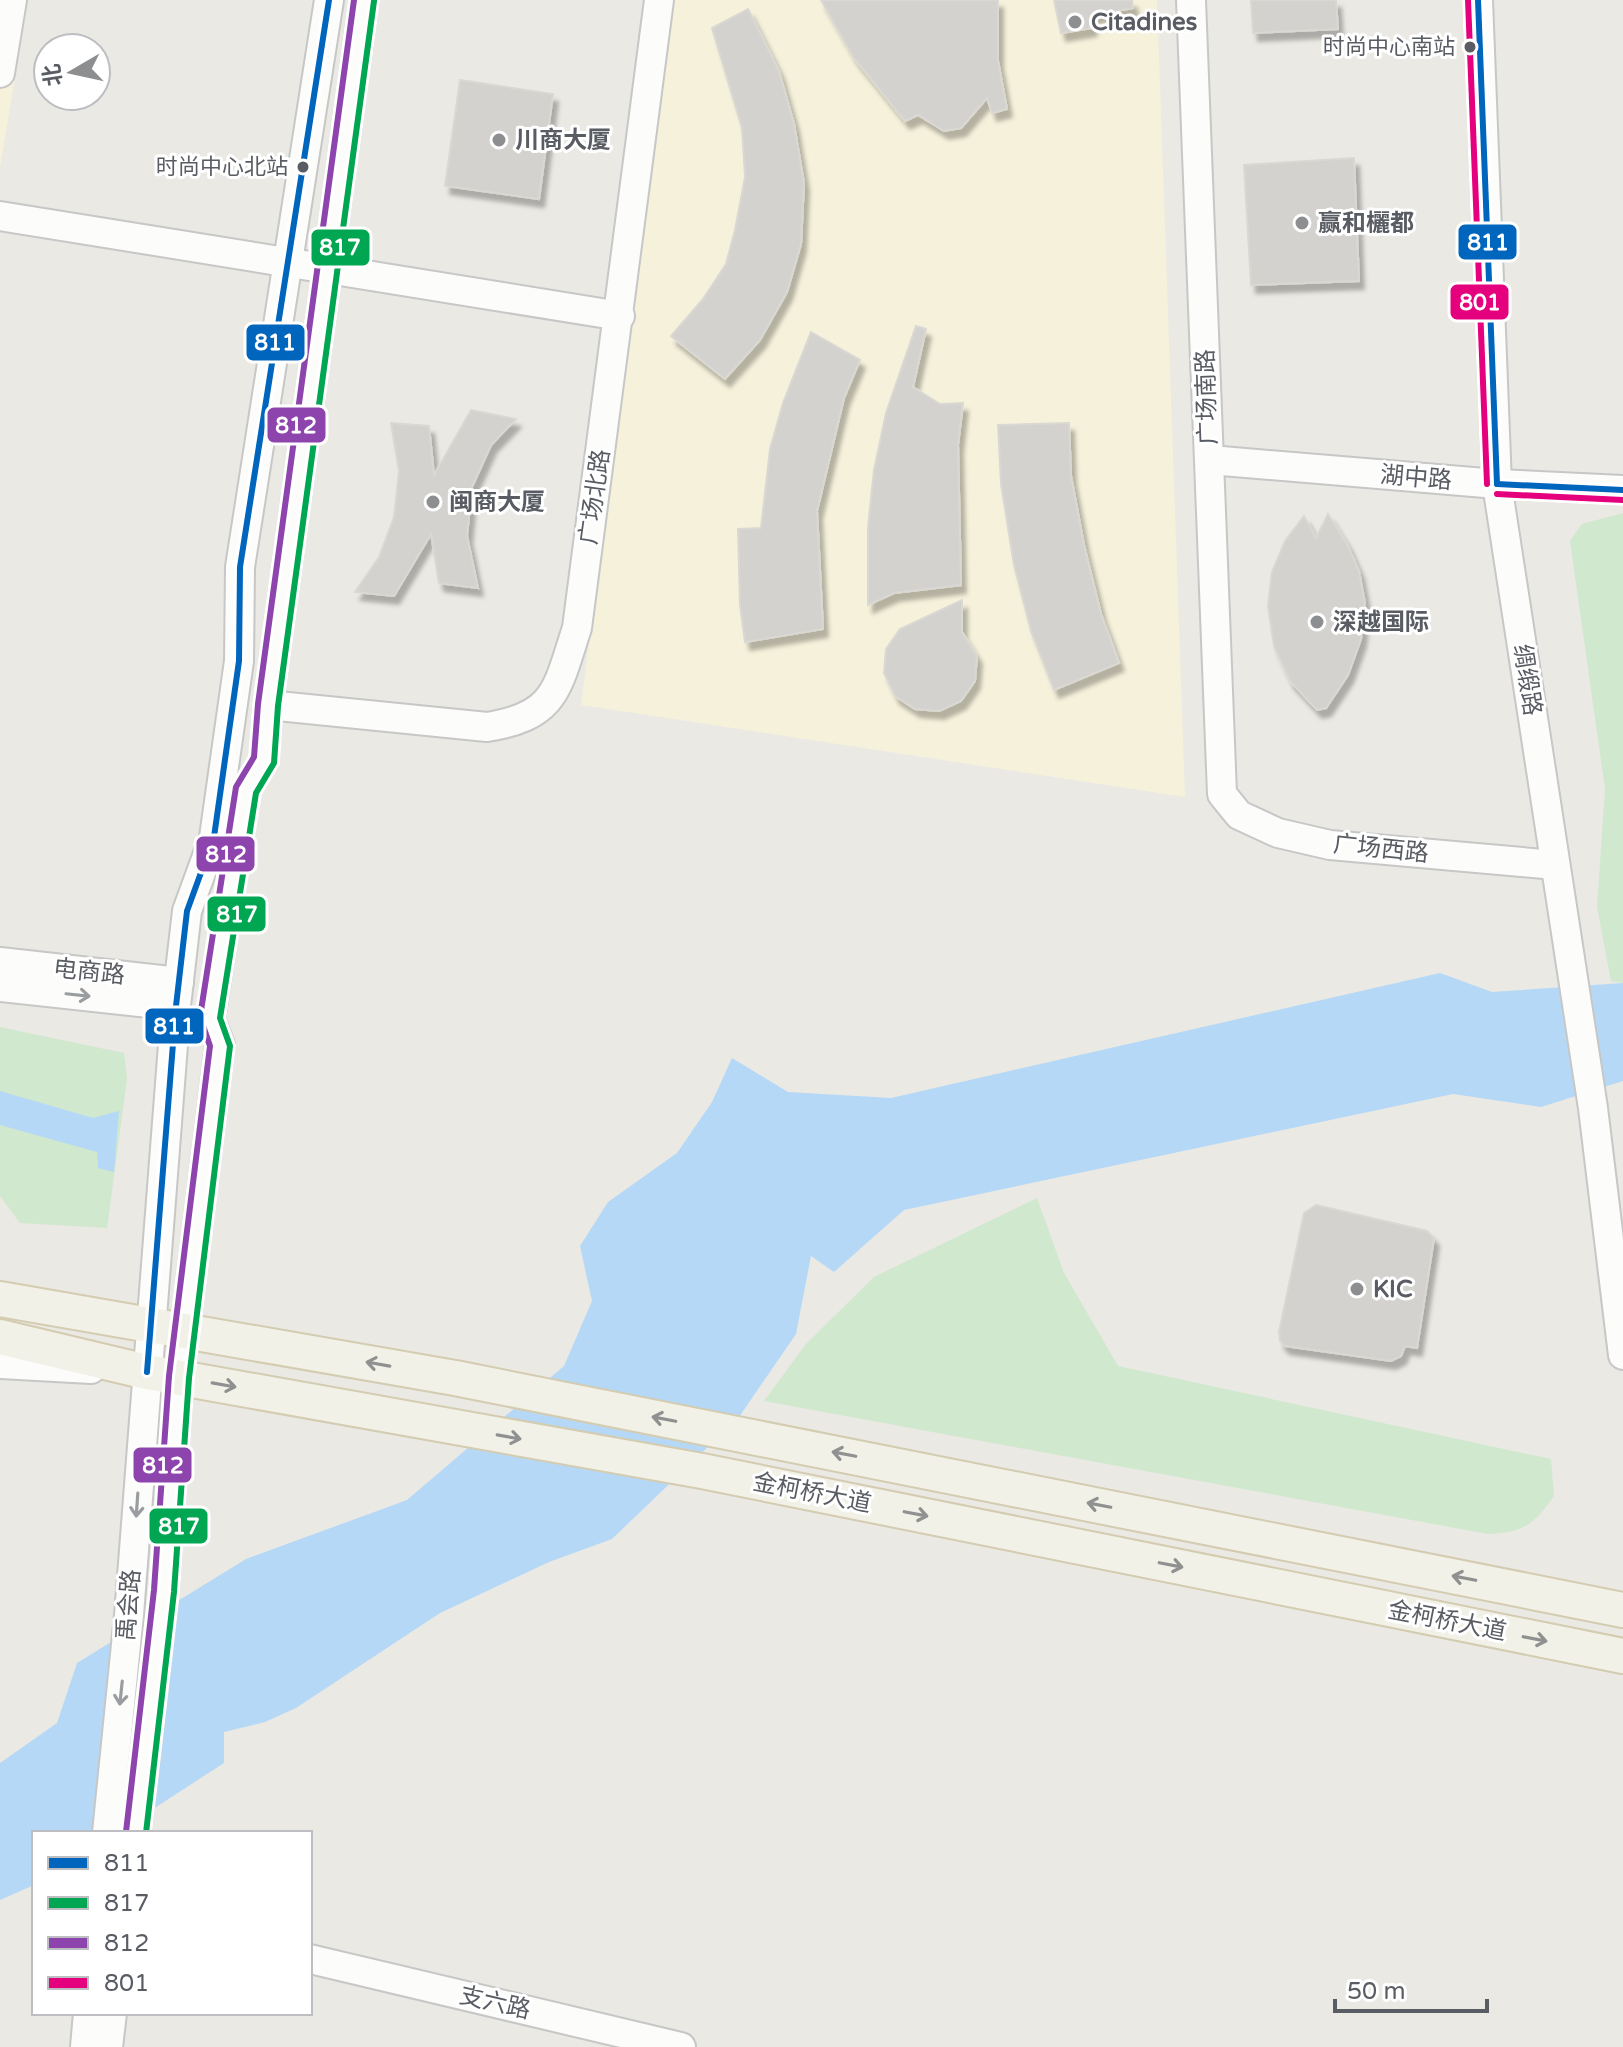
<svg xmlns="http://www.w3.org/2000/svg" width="1623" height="2047" font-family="'Varela Round','Noto Sans SC',sans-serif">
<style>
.commercial{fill:#f6f1db}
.green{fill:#d0e8ce}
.water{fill:#b6d8f7}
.building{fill:#d3d2cf;stroke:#dad8d3;stroke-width:2;filter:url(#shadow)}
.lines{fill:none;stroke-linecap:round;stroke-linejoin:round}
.minor-casing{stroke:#c6c7c6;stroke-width:32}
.major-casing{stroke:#d4ccb0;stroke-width:38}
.minor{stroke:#fcfcfb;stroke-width:28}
.major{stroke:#f2f1e7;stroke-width:34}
.bus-1-casing{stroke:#fff;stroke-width:12}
.bus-2-casing{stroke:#fff;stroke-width:12}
.bus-3-casing{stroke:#fff;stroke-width:12}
.bus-4-casing{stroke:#fff;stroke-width:12}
.bus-1{stroke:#0065bd;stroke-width:6}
.bus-2{stroke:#00a651;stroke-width:6}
.bus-3{stroke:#8e44ad;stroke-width:6}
.bus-4{stroke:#e5007d;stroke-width:6}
.oneway{stroke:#9a9da0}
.oneway2{stroke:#8f9191}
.poi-dot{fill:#8c8e90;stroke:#fff;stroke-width:3}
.bus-dot{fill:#595d63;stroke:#fff;stroke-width:3}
.labels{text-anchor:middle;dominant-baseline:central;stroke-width:6;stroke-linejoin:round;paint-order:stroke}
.bus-label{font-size:22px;fill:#595d63;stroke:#fff;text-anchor:end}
.poi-label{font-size:24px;font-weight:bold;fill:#595d63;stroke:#fff;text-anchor:start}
.street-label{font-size:24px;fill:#595d63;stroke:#fff}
.line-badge{stroke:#fff;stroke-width:3}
.badge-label{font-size:22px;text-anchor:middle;font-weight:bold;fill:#fff}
</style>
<defs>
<filter id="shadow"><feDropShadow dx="5" dy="8" stdDeviation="2" flood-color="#0004"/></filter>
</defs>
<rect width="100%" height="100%" fill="#eae9e4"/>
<g class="commercial">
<path d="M0 0H28L0 168Z"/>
<path d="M673 0H1157L1185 797 581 705Z"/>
</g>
<g class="green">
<path d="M1623 513V983L1611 981 1597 907 1605 789 1570 541 1582 524Z"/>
<path d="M0 1027 124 1053 127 1079 107 1228 20 1223 0 1196Z"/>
<path d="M1037 1198 1064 1273 1118 1366 1551 1459 1554 1496C1533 1525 1525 1532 1488 1534L764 1401 806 1344 874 1277Z"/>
</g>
<g class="water">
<path d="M1440 973 1492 992 1623 983V1081L1541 1107 1453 1094 904 1210 834 1272 811 1256 796 1334 739 1417 612 1539 549 1562 440 1613 296 1708 265 1722 224 1732V1763L116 1833H34V1885L0 1900V1763L57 1723 77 1663 246 1559 407 1500 564 1366 592 1301 580 1246 608 1202 677 1153 712 1102 732 1058 788 1092 891 1098Z"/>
<path d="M0 1091 93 1118 119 1111 114 1172 98 1168 97 1152 0 1125Z"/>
</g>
<g class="building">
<path d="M821 0H998V61L1007 109 992 113 987 98 961 128 944 131 918 115 905 121 854 58Z"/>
<path d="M1054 0H1132L1133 8 1090 16 1092 28 1061 33Z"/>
<path d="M1251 0H1336L1338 29 1253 33Z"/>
<path d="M748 9 779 71 794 124 804 183 801 244 787 292 760 340 725 379 671 336 703 299 726 264 735 230 745 177 742 128 712 28Z"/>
<path d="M460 80 553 94 539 199 445 186Z"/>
<path d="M1354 158 1359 281 1251 285 1244 165Z"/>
<path d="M916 326 926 329 913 387 940 404 963 403 958 445 961 585 894 593 868 605V527L874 470 886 413Z"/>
<path d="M811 332 860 360 844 398 817 511 823 629 745 642 740 605 738 529 761 528 770 449 783 403Z"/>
<path d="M471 410 516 419 491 445 472 487 467 536 478 588 439 583 431 534 394 596 355 592 379 557 394 517 399 471 391 423 429 426 434 475Z"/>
<path d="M1069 423 1071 476 1084 545 1101 614 1119 663 1054 690 1031 631 1014 565 1001 484 998 425Z"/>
<path d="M1328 514 1347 544 1359 571 1365 603 1361 639 1348 675 1326 708 1317 710 1290 681 1274 646 1268 606 1272 572 1285 541 1304 516 1316 538Z"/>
<path d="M962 600V632L977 656 975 681 961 701 939 711 915 709 895 696 884 673 886 649 900 629Z"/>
<path d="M1316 1205 1427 1231 1434 1238 1417 1348 1405 1346 1401 1356 1391 1361 1285 1346 1280 1341 1279 1332 1304 1213Z"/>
</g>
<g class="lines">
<defs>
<g id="minor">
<path d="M1191 0 1222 794 1239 815 1278 833 1330 845 1555 865"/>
<path d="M1478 0 1497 484 1593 1108 1623 1355"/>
<path d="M0 73 12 0"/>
<path d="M0 216 620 316"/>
<path d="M1210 460 1497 484 1623 490"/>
<path d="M268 705 487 727C557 716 557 688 577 628L659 0"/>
<path d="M0 962 179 982"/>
<path d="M0 987 176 1006"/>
<path d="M0 1364 91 1369"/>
<path d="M107 1833 129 1615 176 1006 187 911 214 837 239 661 240 567 329 0"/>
<path d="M136 1833 164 1591 179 1377 220 1045 210 1019 246 789 264 760 268 705 364 0"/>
<path d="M310 1959 681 2047"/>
<path d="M85 2047 88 2013"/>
<path d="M108 2047 112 2013"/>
</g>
<g id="major">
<path d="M0 1299 455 1378 1623 1610"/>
<path d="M0 1337 147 1372 702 1471 1623 1656"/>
</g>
</defs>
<use href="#minor" class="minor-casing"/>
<use href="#major" class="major-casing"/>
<use href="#minor" class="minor"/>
<use href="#major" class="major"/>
<defs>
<g id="bus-1">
<path d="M1478 0 1497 484"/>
<path d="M1497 484 1623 490"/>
<path d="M147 1372 176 1006 187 911 214 837 239 661 240 567 329 0"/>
</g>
<path id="bus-2" d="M146 1833 174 1592 189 1378 230 1046 220 1018 256 793 274 763 278 706 374 1"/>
<path id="bus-3" d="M126 1832 154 1590 169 1376 210 1046 200 1017 236 787 254 757 258 704 354 0"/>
<g id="bus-4">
<path d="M1468 0 1487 484"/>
<path d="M1497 494 1623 500"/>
</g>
</defs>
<use href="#bus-1" class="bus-1-casing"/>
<use href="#bus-2" class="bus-2-casing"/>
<use href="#bus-3" class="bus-3-casing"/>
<use href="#bus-4" class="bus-4-casing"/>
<use href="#bus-1" class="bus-1"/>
<use href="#bus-2" class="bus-2"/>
<use href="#bus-3" class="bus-3"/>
<use href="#bus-4" class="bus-4"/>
</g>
<defs><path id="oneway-shaft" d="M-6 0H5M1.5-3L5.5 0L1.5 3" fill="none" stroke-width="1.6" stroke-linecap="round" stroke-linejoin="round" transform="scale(2)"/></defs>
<g class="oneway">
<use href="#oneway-shaft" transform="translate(78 995) rotate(6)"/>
<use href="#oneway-shaft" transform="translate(137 1505) rotate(94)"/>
<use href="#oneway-shaft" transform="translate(121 1693) rotate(96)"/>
</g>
<g class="oneway2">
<use href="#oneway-shaft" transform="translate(378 1364) rotate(-170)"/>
<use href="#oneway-shaft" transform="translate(224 1385) rotate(10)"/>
<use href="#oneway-shaft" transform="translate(664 1419) rotate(-169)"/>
<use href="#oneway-shaft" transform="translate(509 1437) rotate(10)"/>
<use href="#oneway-shaft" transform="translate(844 1454) rotate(-169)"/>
<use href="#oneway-shaft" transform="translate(1099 1505) rotate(-169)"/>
<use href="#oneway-shaft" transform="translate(916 1514) rotate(11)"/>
<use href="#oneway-shaft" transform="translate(1171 1565) rotate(11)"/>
<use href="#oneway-shaft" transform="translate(1464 1578) rotate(-169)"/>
<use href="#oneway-shaft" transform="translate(1535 1639) rotate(11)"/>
</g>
<g class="poi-dot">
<circle cx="1075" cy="22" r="8"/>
<circle cx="499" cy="140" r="8"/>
<circle cx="1302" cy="223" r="8"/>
<circle cx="433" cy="502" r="8"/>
<circle cx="1317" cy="622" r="8"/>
<circle cx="1357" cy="1289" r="8"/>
</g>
<g class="bus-dot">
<circle cx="1470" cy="47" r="7"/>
<circle cx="303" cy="167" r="7"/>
</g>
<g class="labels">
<g class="bus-label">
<text x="1455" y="47">时尚中心南站</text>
<text x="288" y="167">时尚中心北站</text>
</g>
<g class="poi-label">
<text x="1091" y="22">Citadines</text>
<text x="515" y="140">川商大厦</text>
<text x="1318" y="223">赢和欐都</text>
<text x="449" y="502">闽商大厦</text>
<text x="1333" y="622">深越国际</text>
<text x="1373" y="1289">KIC</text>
</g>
<g class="street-label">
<text transform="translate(1207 397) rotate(-92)">广场南路</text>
<text transform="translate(1416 478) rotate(5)">湖中路</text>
<text transform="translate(595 497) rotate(-82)">广场北路</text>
<text transform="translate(1527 680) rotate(81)">绸缎路</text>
<text transform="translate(1381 849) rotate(6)">广场西路</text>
<text transform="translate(89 972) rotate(6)">电商路</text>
<text transform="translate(812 1493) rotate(11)">金柯桥大道</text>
<text transform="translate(129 1605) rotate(-85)">禹会路</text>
<text transform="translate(1447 1621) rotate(11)">金柯桥大道</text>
<text transform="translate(495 2003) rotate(13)">支六路</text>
</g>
</g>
<g class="line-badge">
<rect x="1457" y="223" width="61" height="38" rx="8" fill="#0065bd"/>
<rect x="310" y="228" width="61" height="39" rx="8" fill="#00a651"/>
<rect x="1449" y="283" width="61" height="38" rx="8" fill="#e5007d"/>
<rect x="245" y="323" width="61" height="39" rx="8" fill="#0065bd"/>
<rect x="266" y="406" width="61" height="38" rx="8" fill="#8e44ad"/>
<rect x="195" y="835" width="61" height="38" rx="8" fill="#8e44ad"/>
<rect x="206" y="895" width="61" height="38" rx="8" fill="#00a651"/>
<rect x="144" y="1007" width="61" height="38" rx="8" fill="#0065bd"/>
<rect x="132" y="1446" width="61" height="38" rx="8" fill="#8e44ad"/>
<rect x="148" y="1507" width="61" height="38" rx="8" fill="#00a651"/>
</g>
<g class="badge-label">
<text x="1488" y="250">811</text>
<text x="340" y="255">817</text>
<text x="1480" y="310">801</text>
<text x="275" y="350">811</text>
<text x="296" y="433">812</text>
<text x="226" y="862">812</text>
<text x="237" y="922">817</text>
<text x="174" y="1034">811</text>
<text x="163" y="1473">812</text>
<text x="179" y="1534">817</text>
</g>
<rect x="32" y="1831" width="280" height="184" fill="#ffffff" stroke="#bdbec1" stroke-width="2"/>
<rect x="48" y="1857" width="40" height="12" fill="#0065bd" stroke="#bdbec1" stroke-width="2"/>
<text x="104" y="1871" font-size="24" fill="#595d63">811</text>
<rect x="48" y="1897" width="40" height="12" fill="#00a651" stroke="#bdbec1" stroke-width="2"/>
<text x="104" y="1911" font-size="24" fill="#595d63">817</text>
<rect x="48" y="1937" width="40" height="12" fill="#8e44ad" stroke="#bdbec1" stroke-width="2"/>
<text x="104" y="1951" font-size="24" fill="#595d63">812</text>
<rect x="48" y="1977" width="40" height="12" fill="#e5007d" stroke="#bdbec1" stroke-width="2"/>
<text x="104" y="1991" font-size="24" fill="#595d63">801</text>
<g transform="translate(72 72) rotate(261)"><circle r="38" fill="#ffffff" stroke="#bdbec1" stroke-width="2"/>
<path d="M0-6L14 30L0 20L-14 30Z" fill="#8c8e90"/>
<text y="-12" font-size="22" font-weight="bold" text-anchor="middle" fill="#595d63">北</text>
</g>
<path d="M1335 1999v12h152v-12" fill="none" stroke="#595d63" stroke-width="4"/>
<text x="1347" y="1999" font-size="24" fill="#595d63" stroke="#ffffff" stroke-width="6" paint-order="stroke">50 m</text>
</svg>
